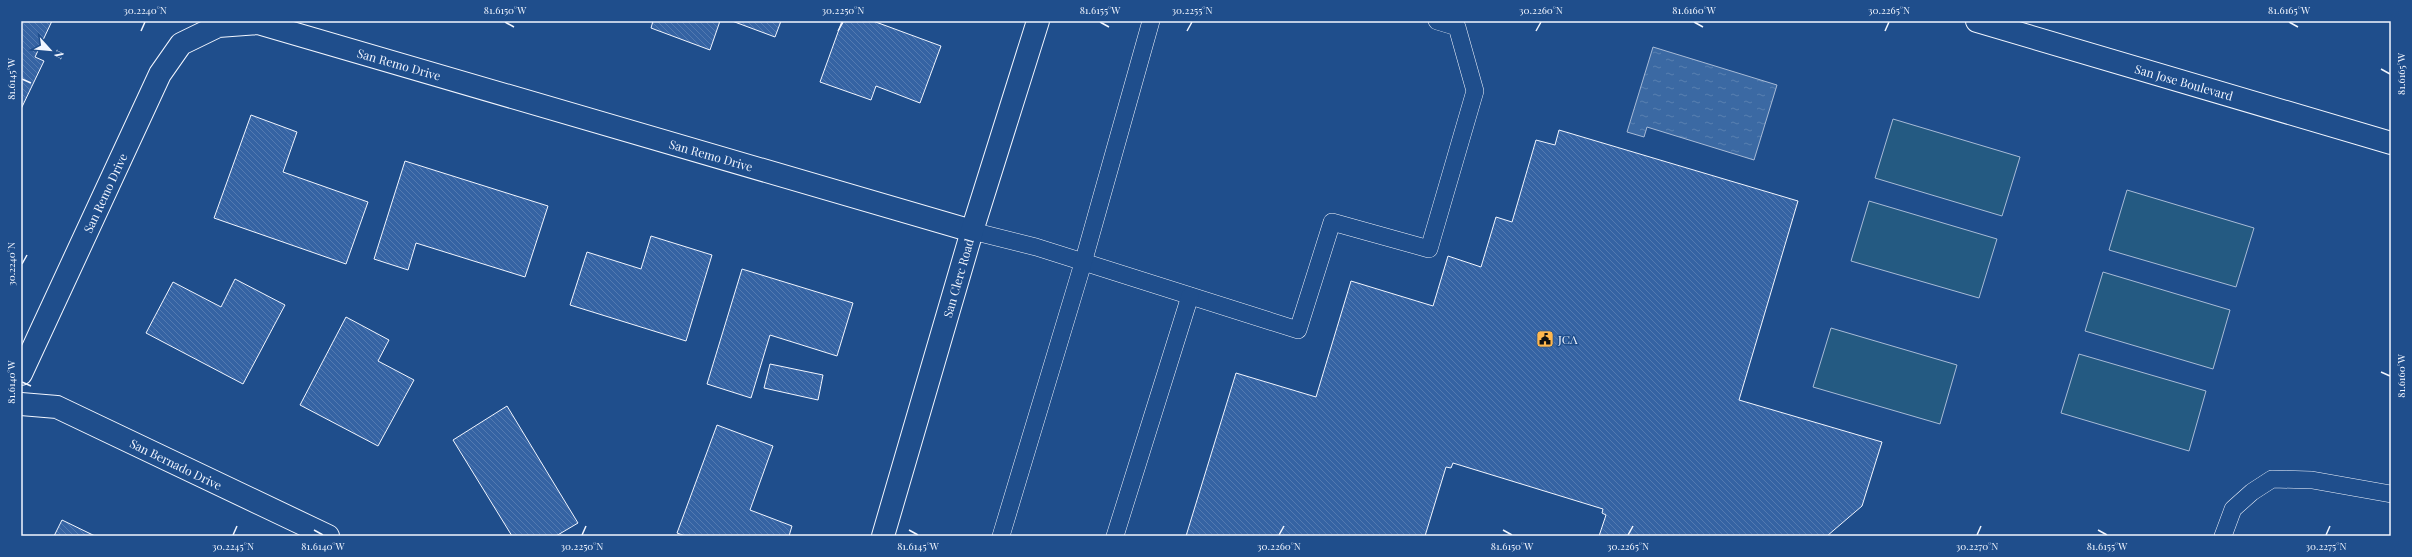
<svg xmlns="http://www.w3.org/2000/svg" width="2412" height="557" font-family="'Playfair Display',serif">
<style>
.pitch{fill:#245a82;stroke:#a8bbd7}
.water{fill:url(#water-ripples);stroke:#a8bbd7}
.building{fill:url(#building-back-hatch);stroke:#f2f6ff}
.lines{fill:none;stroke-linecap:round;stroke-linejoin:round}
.service-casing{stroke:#f2f6ff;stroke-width:18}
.minor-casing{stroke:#f2f6ff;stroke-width:24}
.primary-casing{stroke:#f2f6ff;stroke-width:24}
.service{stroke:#1f4e8c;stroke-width:17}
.minor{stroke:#1f4e8c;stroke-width:22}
.primary{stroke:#1f4e8c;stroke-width:22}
.ticks{fill:none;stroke:#f2f6ff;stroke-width:1.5}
.labels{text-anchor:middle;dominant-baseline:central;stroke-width:3;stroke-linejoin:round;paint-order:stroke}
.street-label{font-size:12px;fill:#f2f6ff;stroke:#1f4e8c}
.poi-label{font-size:12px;fill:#f2f6ff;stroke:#1f4e8c;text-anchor:start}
.neatline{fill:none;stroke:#f2f6ff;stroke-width:1.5}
.ticks-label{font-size:10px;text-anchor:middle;fill:#f2f6ff}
</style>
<defs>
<pattern id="water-ripples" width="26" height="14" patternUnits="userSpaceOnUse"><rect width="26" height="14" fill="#3b69a3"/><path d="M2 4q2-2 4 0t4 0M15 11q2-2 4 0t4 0" fill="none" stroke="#587fb1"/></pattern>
<pattern id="building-back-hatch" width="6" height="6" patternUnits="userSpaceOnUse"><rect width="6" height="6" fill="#3563a3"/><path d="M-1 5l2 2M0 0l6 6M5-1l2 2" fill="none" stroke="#537ab1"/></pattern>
</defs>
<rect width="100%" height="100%" fill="#1f4e8c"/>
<g class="pitch">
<path d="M1893 119 2020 157 2002 216 1875 178Z"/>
<path d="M2127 190 2254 228 2236 287 2109 250Z"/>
<path d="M1869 201 1997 239 1979 298 1851 261Z"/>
<path d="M2103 272 2230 310 2213 369 2085 331Z"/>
<path d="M1831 328 1957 365 1940 424 1813 387Z"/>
<path d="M2079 354 2206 391 2189 451 2061 413Z"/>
</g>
<path class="water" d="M1653 47 1777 85 1754 160 1647 127 1644 137 1627 132Z"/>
<g class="building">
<path d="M21 21H52L35 57 44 61 21 109Z"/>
<path d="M653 21H720L710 50 651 28Z"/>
<path d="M732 21H781L775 37Z"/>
<path d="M842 21H873L941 46 920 103 876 86 871 100 820 82Z"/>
<path d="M251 115 297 132 283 172 368 202 346 264 214 218Z"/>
<path d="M1559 130 1798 201 1739 400 1882 442 1862 506 1827 536H1599L1606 515 1602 513 1603 509 1453 463 1451 468 1446 467 1425 536H1186L1236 373 1316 397 1351 281 1433 306 1448 256 1481 267 1496 217 1512 222 1536 140 1555 145Z"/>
<path d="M405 161 548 206 525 277 416 243 408 270 374 259Z"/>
<path d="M651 236 712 255 686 341 570 305 587 252 641 269Z"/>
<path d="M742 269 853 303 837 356 770 335 751 398 707 384Z"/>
<path d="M235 279 285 305 243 384 146 333 173 282 221 307Z"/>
<path d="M346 317 389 340 378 361 414 380 378 446 300 405Z"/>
<path d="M770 364 823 375 818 400 764 388Z"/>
<path d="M507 406 578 523 556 536H512L453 440Z"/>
<path d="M717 425 773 446 750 510 792 526 789 536H685L677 533Z"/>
<path d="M62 520 95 536H54Z"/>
</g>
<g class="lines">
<defs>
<g id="service">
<path d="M972 231 1036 247 1298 330 1332 222 1429 249 1475 91 1457 27 1437 21"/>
<path d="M1001 536 1083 263 1151 21"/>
<path d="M1115 536 1190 296"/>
<path d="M2223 536 2233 509 2252 492 2272 479 2312 480 2391 494"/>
</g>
<g id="minor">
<path d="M21 374 160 74 181 44 218 26 258 23 972 231"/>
<path d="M21 404 57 407 328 536"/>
<path d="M883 536 972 231 1038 21"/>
</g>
<path id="primary" d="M1977 21 2391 143"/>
</defs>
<use href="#service" class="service-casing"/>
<use href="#minor" class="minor-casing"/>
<use href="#primary" class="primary-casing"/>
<use href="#service" class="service"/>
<use href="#minor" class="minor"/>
<use href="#primary" class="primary"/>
</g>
<path class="ticks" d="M505 22 514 27M1100 22 1109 27M1694 22 1703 27M2289 22 2298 27M141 31 145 22M838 31 843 22M1187 31 1192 22M1536 31 1541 22M1885 31 1889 22M2381 69 2390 74M22 79 31 83M22 264 27 255M2381 372 2390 376M22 382 31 386M314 530 323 535M909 530 918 535M1503 530 1512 535M2098 530 2107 535M233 535 237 526M582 535 586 526M1279 535 1284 526M1628 535 1633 526M1977 535 1981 526M2326 535 2330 526"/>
<defs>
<symbol id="civic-square" viewBox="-11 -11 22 22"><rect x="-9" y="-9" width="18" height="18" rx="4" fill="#ffb74d" stroke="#1f4e8c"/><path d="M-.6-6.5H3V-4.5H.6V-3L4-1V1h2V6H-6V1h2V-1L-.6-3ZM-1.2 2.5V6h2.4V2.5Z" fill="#111"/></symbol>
</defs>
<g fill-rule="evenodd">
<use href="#civic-square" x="1535" y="329" width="20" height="20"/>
</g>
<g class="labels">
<g class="street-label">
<text transform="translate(399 64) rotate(16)">San Remo Drive</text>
<text transform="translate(2184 82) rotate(16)">San Jose Boulevard</text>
<text transform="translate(711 155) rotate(16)">San Remo Drive</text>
<text transform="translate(105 193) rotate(-65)">San Remo Drive</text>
<text transform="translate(958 278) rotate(-74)">San Clerc Road</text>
<text transform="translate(176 464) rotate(26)">San Bernado Drive</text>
</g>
<g class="poi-label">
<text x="1558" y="339">JCA</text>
</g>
</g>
<rect width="2412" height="557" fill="none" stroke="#1f4e8c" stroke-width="44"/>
<g transform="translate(50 50) rotate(117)" stroke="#1f4e8c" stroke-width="3" paint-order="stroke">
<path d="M0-3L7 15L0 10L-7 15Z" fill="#f2f6ff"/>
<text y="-6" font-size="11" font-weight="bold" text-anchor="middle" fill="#f2f6ff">N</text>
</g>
<rect x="22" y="22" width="2368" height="513" class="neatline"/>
<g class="ticks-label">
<text x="145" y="14">30.2240°N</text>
<text x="505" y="14">81.6150°W</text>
<text x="843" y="14">30.2250°N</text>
<text x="1100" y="14">81.6155°W</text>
<text x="1192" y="14">30.2255°N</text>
<text x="1541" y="14">30.2260°N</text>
<text x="1694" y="14">81.6160°W</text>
<text x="1889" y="14">30.2265°N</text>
<text x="2289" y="14">81.6165°W</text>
<text transform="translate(2401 74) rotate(-90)" y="4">81.6165°W</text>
<text transform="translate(11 79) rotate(-90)" y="4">81.6145°W</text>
<text transform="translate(11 264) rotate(-90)" y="4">30.2240°N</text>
<text transform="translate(2401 376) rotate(-90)" y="4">81.6160°W</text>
<text transform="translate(11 382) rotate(-90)" y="4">81.6140°W</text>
<text x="233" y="550">30.2245°N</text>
<text x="323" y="550">81.6140°W</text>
<text x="582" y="550">30.2250°N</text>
<text x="918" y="550">81.6145°W</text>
<text x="1279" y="550">30.2260°N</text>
<text x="1512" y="550">81.6150°W</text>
<text x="1628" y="550">30.2265°N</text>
<text x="1977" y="550">30.2270°N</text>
<text x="2107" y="550">81.6155°W</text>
<text x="2326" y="550">30.2275°N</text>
</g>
</svg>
